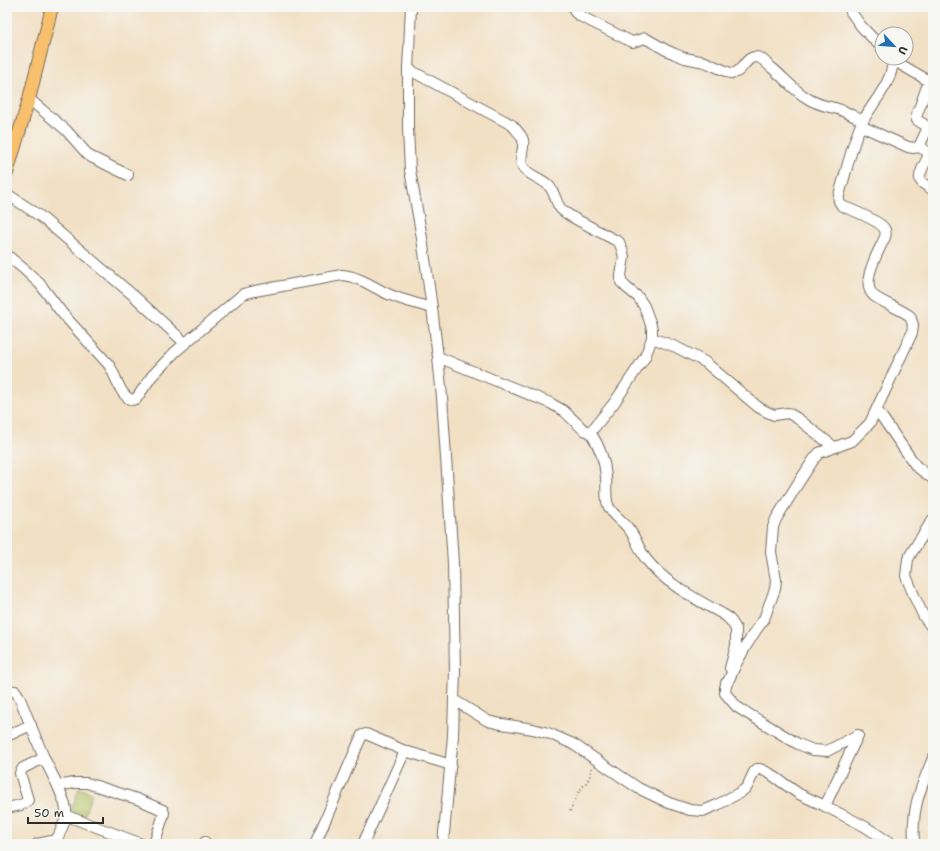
<svg xmlns="http://www.w3.org/2000/svg" width="940" height="851" font-family="'Shantell Sans',sans-serif">
<style>
.green{fill:#b4c365;stroke:#707748}
.lines{fill:none;stroke-linecap:round;stroke-linejoin:round}
.minor-casing{stroke:#716a61;stroke-width:12}
.major-casing{stroke:#716a61;stroke-width:14}
.path{stroke:#716a61;stroke-width:2;stroke-dasharray:1 3;stroke-linecap:butt}
.minor{stroke:#fff;stroke-width:10}
.major{stroke:#f8bf6c;stroke-width:12}
</style>
<rect width="100%" height="100%" fill="#f6f6f2"/>
<filter id="ink" filterUnits="userSpaceOnUse"><feTurbulence type="fractalNoise" baseFrequency=".025" numOctaves="2"/><feDisplacementMap in="SourceGraphic" scale="8" xChannelSelector="R" yChannelSelector="G"/><feConvolveMatrix kernelMatrix="1 2 1 2 8 2 1 2 1" color-interpolation-filters="sRGB"/></filter>
<filter id="wash" filterUnits="userSpaceOnUse"><feTurbulence type="fractalNoise" baseFrequency=".012" numOctaves="4" result="noise"/><feDisplacementMap in="SourceGraphic" scale="16" xChannelSelector="R" yChannelSelector="G"/><feGaussianBlur stdDeviation="0.9" result="paint"/><feColorMatrix in="noise" values="0 0 0 0 0 0 0 0 0 0 0 0 0 0 0 0 0 1.4 0 .05"/><feComposite in="paint" operator="in"/></filter>
<g filter="url(#wash)">
<rect width="100%" height="100%" fill="#f2e0c4"/>
<path class="green" d="M79 788 92 793 84 816 71 811Z"/>
</g>
<g filter="url(#ink)">
<g class="lines">
<defs>
<g id="minor">
<path d="M411 7 408 69V129L410 170 422 238 432 308 438 357 442 397 453 563 455 673 454 700 453 736 443 844"/>
<path d="M574 7 575 12 580 16 630 41 633 42 645 38 666 50 675 54 685 58 705 62 730 73C743 76 745 52 760 58 764 60 768 65 772 68 783 77 795 91 807 98 817 105 827 106 838 109 847 112 855 117 863 121"/>
<path d="M851 7V12L861 26 882 48"/>
<path d="M891 58 893 60 929 81 916 117 917 120 928 127 919 147 930 153C927 159 918 175 920 180 922 184 929 187 933 190"/>
<path d="M408 69 512 125C516 130 521 134 523 140 525 149 518 159 523 167 529 176 541 178 548 185 555 191 555 202 561 209 568 216 578 220 587 225 598 231 609 237 619 242L622 249 624 257 621 276V282L627 288 638 297 644 306 650 322 652 329V338L645 357 614 403 593 429 590 432 584 430 564 411 550 403 438 357"/>
<path d="M29 99 66 130 89 156 128 175"/>
<path d="M861 126 908 147 913 148 919 147"/>
<path d="M7 194 40 216 134 296 185 343"/>
<path d="M7 255 25 270 40 284 62 313 109 365C117 377 119 395 132 400L136 399 152 376 175 352 243 294 255 291 342 275C358 276 373 287 388 294 402 300 417 304 432 308"/>
<path d="M652 338 676 347 705 362 758 407 767 412 774 415 788 413 797 418 834 447"/>
<path d="M877 410 916 466 933 479"/>
<path d="M590 432C599 445 605 461 606 477 607 486 605 497 608 505 611 514 622 520 628 528 636 537 639 550 646 559 665 584 700 601 726 616L731 621 736 629V646L730 668"/>
<path d="M933 519 912 552 908 559 906 576 915 598 924 617 933 629"/>
<path d="M726 683 725 693 737 707 798 744 813 750 827 751 858 735"/>
<path d="M725 688 737 662 746 646 756 630 764 619 775 589 776 580 771 552 773 527 776 519 797 485 814 459 819 453 852 441 870 423 912 333 913 325 910 316C899 308 885 304 874 296 859 283 879 251 885 237 886 234 886 231 884 228 878 220 852 210 842 206 839 202 838 200 839 195 846 173 851 148 860 127 870 104 892 86 893 60"/>
<path d="M7 693C16 688 16 691 20 699L44 758 58 786 65 804 67 816 55 844"/>
<path d="M454 700 488 721 496 723 533 729 548 733 573 744 638 788 669 803 690 810 703 811 717 805 741 792 747 787 754 772 757 769H760L769 773 799 794 825 806 864 826 875 833 892 844"/>
<path d="M7 736 31 725"/>
<path d="M58 786 74 783H87L137 799 163 810 164 813 163 817 154 844"/>
<path d="M825 806 858 735"/>
<path d="M7 808C14 806 24 806 28 800L20 773 23 768 44 758"/>
<path d="M67 816 142 844"/>
<path d="M37 844 57 840"/>
<path d="M204 844 205 842"/>
<path d="M315 844 362 735 366 734 405 751 451 765"/>
<path d="M363 844 405 751"/>
<path d="M914 844C914 837 913 829 914 822 915 799 925 778 933 758"/>
</g>
<path id="major" d="M7 173 29 99 52 7"/>
</defs>
<use href="#minor" class="minor-casing"/>
<use href="#major" class="major-casing"/>
<path class="path" d="M570 811C573 805 575 799 578 793 584 784 591 781 591 768"/>
<use href="#minor" class="minor"/>
<use href="#major" class="major"/>
</g>
</g>
<rect width="940" height="851" fill="none" stroke="#f6f6f2" stroke-width="24"/>
<g transform="translate(894 46) rotate(116)"><circle r="19" fill="#f6f6f2" stroke="#a5a5a2"/>
<path d="M0-3L7 15L0 10L-7 15Z" fill="#1f6fb2"/>
<text y="-6" font-size="11" font-weight="bold" text-anchor="middle" fill="#2b2b2b">U</text>
</g>
<path d="M28 817v6h75v-6" fill="none" stroke="#2b2b2b" stroke-width="2"/>
<text x="34" y="817" font-size="12" fill="#2b2b2b" stroke="#f6f6f2" stroke-width="3" paint-order="stroke">50 m</text>
</svg>
